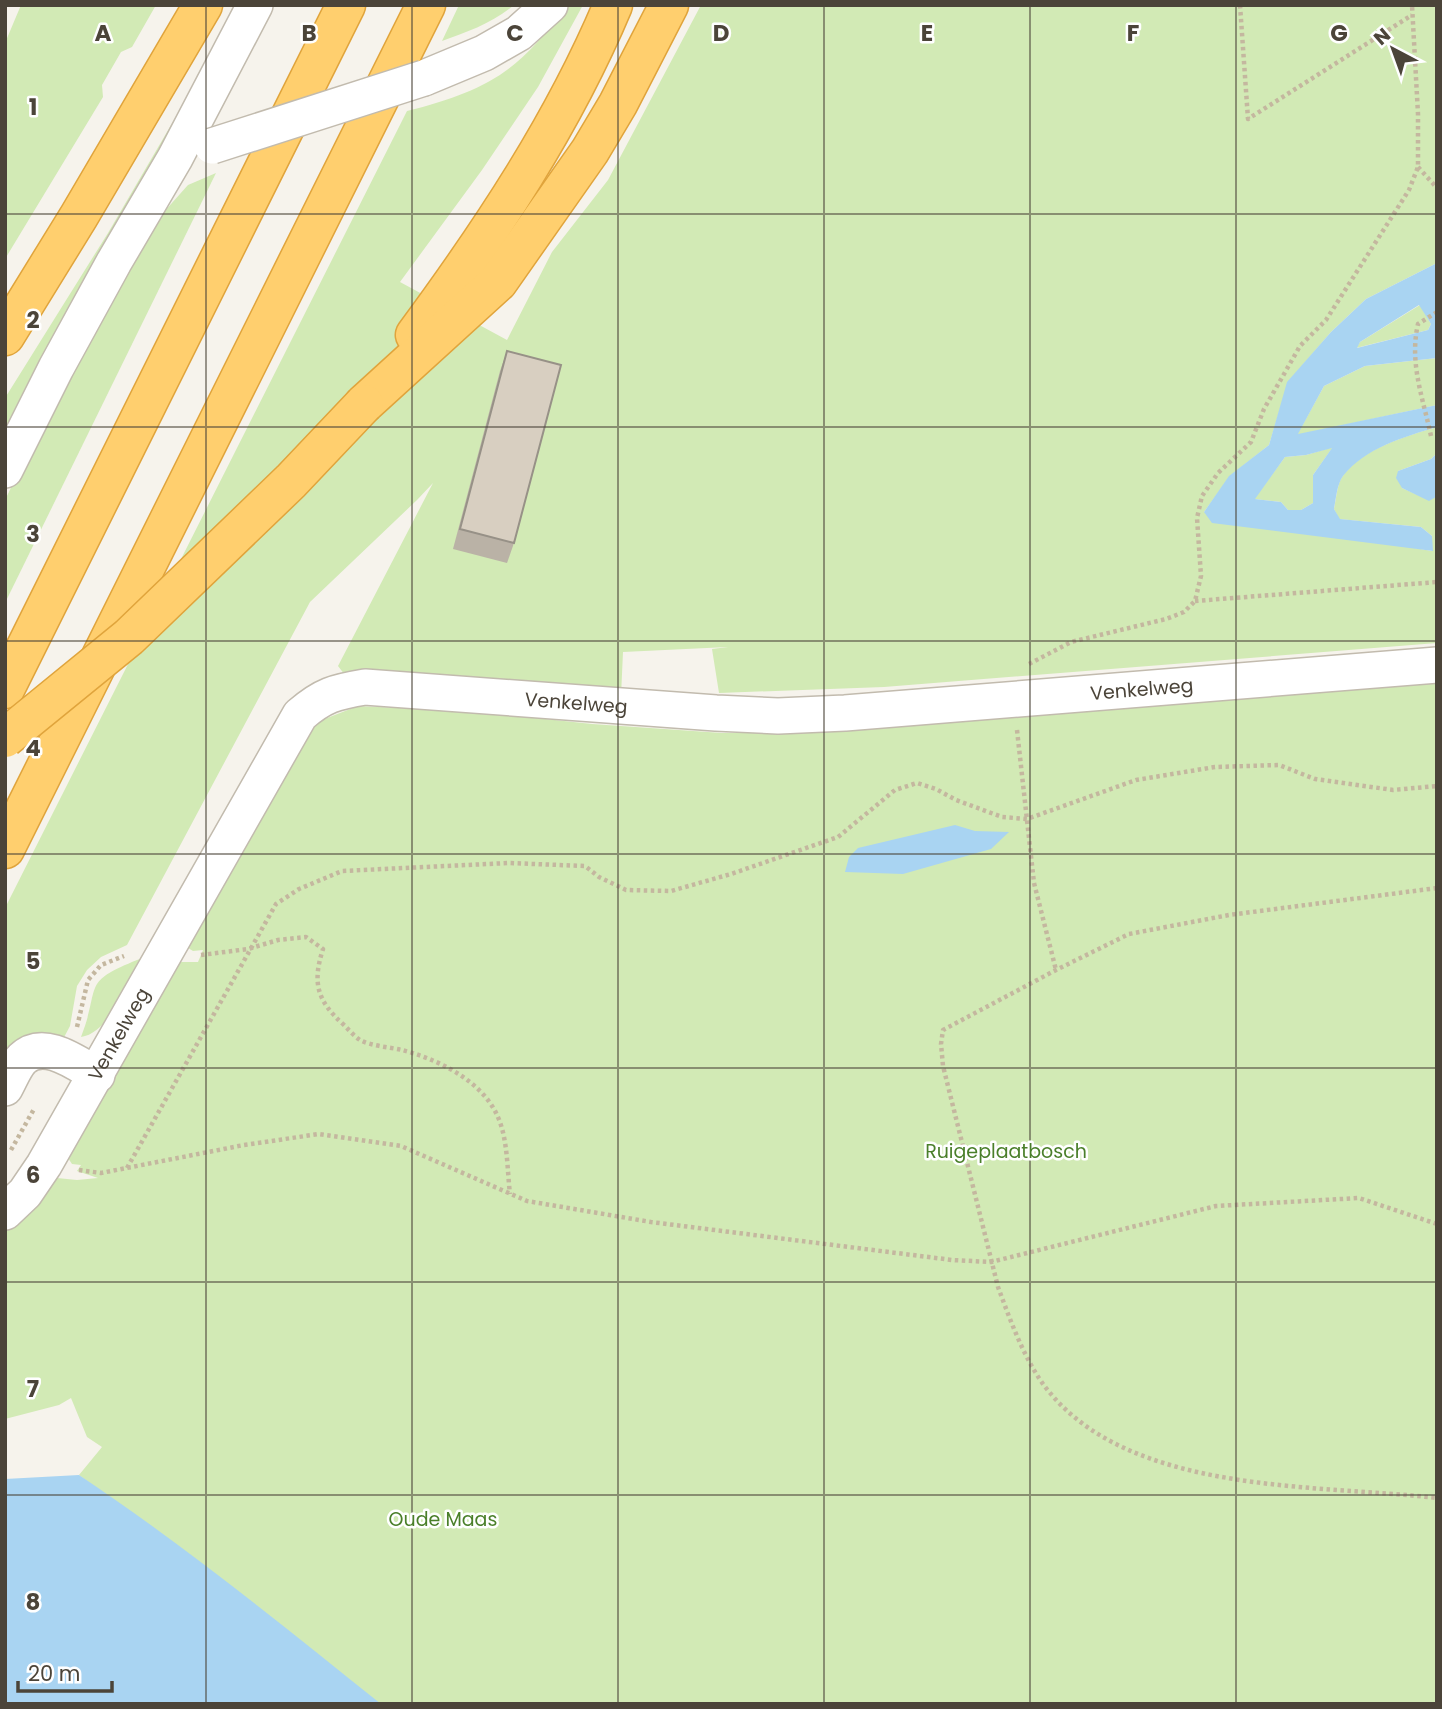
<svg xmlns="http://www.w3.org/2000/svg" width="1442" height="1709" font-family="Poppins,sans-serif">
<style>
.green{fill:#d2eab5}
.water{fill:#a9d4f2;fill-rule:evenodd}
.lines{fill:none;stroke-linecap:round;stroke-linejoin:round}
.minor-casing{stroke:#c2bbae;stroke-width:38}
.highway-casing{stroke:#e0a43c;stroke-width:41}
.path{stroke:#c4b79f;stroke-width:4.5;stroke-dasharray:3.5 3.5;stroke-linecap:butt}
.minor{stroke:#fff;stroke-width:35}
.highway{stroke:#ffcf6e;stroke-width:38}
.minor-bridge-casing{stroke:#c2bbae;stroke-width:38;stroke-linecap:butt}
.highway-bridge-casing{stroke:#e0a43c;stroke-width:41;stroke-linecap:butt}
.minor-bridge{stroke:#fff;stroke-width:35}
.highway-bridge{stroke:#ffcf6e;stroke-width:38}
.wall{fill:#bab2a6}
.building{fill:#d8cfc1;stroke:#979187;stroke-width:2}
.grid{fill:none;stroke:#4b4439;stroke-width:2;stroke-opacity:0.55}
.labels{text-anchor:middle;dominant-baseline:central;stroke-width:5;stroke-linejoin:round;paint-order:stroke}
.street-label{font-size:19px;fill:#4b4439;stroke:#fff}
.park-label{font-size:19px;fill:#4a7f2a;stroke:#fff}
.grid-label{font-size:23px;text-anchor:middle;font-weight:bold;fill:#4b4439;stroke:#fff;stroke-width:5;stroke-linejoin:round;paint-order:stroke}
</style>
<rect width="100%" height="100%" fill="#f6f3ec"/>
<g class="green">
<path d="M21 5H156L132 47 121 52 102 85 103 97 5 259V43Z"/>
<path d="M459 5H514C493 23 467 32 442 41Z"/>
<path d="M565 5H583L538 87 482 170 400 282 507 340 552 252 608 180 701 5H1437V263L1366 299 1331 332 1288 382 1269 445 1230 476 1204 512 1432 551V536L1421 527 1339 519 1334 509C1336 500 1337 485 1342 477 1361 449 1406 436 1437 427V453L1431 459 1398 471 1402 488 1429 500 1437 496V643L884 687 719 693 712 649 728 647 623 652 621 696 348 679 338 666 433 483 417 500 310 602 127 945 101 957 87 970 77 986 70 1026 61 1043 5 1063V908L407 111C482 92 522 72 565 5Z"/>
<path d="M174 120 5 452V398L108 233Z"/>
<path d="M216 173 5 603V500L27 455 76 361 163 213 188 185Z"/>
<path d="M1420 305 1431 324 1428 330 1356 348 1360 342Z"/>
<path d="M1437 358V405L1297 435 1324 386 1365 366Z"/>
<path d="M1333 447 1313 475V503L1301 510H1288L1281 502 1254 499 1285 457 1306 455Z"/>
<path d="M1437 674V1704H380L79 1475 102 1447 87 1437 71 1398 59 1405 5 1419V1231L31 1213 57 1178 77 1180 98 1178 77 1171 81 1165 72 1164 68 1158 177 962H198L203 950 193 951 185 946 305 736 322 720 358 706 479 712 592 724 722 733 796 732Z"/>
<path d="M142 958C129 981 110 1033 81 1037 102 983 79 983 142 958Z"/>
</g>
<g class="water">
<path d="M1437 263V358L1365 366 1324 386 1298 434 1437 405V427C1404 437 1365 448 1343 476 1337 484 1336 499 1334 509L1340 519 1421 527 1432 536 1433 551 1212 523 1204 512 1229 476 1269 445 1287 382 1331 332 1366 299ZM1419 305 1431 324 1428 330 1357 348 1360 342ZM1332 448 1313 475V503L1301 510H1288L1281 502 1255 499 1285 457 1306 455Z"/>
<path d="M1437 453 1436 497 1429 501 1402 488 1396 478 1398 471 1431 459Z"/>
<path d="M955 825 975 831 1009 832 991 849 903 874 845 872 849 857 858 848Z"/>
<path d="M79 1475C184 1545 282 1625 381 1704H5V1479Z"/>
</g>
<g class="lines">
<defs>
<g id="minor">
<path d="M424 78 484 53 519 33 550 5"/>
<path d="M5 470 56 368 114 262 175 158 255 5"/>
<path d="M5 1088C10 1079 15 1066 22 1059 44 1038 76 1063 97 1075"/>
<path id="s1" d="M5 1212 25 1193 44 1165 300 715C323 695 335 692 365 687L716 713 778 716 845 713 1437 665"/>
</g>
<g id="highway">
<path d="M415 335C491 232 563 124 613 5"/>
<path d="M5 336 79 216 203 5"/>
<path d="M364 404 498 282 590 151 618 104 669 5"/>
<path d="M5 689 346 5"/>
<path d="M5 849 426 5"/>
</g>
</defs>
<use href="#minor" class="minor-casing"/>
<use href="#highway" class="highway-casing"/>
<g class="path">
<path d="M1240 5 1248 119 1412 15"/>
<path d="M1418 167 1437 188"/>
<path d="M1431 436C1423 398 1409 363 1418 324L1437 312"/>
<path d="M1195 601 1437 582"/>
<path d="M1029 664 1071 642 1166 619 1184 612 1195 601 1201 576 1197 518 1202 496 1218 473 1251 442 1264 409 1300 346 1326 320 1409 190 1418 167V114L1412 5"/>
<path d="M1017 730 1034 883 1056 970"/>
<path d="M1437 888 1229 915 1129 934 1056 970 943 1030 941 1044 943 1066 998 1287C1011 1322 1024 1359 1046 1388 1129 1495 1315 1484 1437 1498"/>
<path d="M201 955 248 949 278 940 306 937 323 949C312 983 317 1001 344 1025 349 1030 354 1036 360 1040 371 1046 389 1047 402 1050 437 1059 481 1080 497 1115 508 1138 507 1169 510 1194"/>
<path d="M77 1027 88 980 101 965 124 956"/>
<path d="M11 1150 34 1109"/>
<path d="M127 1168 276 904 299 889 342 871 509 863 585 866 599 877 626 890 671 891 731 874 838 837 895 790 917 783 936 789 956 800 1002 817 1027 819 1136 780 1215 767 1279 765 1315 779 1393 790 1437 786"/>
<path d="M79 1170 101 1173 244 1145 319 1134 401 1146 527 1201 651 1222 952 1260 991 1262 1216 1206 1359 1198 1437 1224"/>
</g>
<use href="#minor" class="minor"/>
<use href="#highway" class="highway"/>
<defs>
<path id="minor-bridge" d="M212 146 424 78"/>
<path id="highway-bridge" d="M5 738 129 637 291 481 364 404"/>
</defs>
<use href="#minor-bridge" class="minor-bridge-casing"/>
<use href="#highway-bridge" class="highway-bridge-casing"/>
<use href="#minor-bridge" class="minor-bridge"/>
<use href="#highway-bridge" class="highway-bridge"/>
</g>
<path class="wall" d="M507 351 514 543 507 563 453 549 500 371Z"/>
<path class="building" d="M507 351 561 365 514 543 460 529Z"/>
<path class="grid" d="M206 5V1704M412 5V1704M618 5V1704M824 5V1704M1030 5V1704M1236 5V1704M5 214H1437M5 427H1437M5 641H1437M5 854H1437M5 1068H1437M5 1282H1437M5 1495H1437"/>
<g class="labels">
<g class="street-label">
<text stroke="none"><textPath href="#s1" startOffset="1430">Venkelweg</textPath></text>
<text stroke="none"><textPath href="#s1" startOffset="863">Venkelweg</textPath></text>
<text stroke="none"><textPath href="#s1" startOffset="212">Venkelweg</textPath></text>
</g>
<g class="park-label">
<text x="1006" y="1151">Ruigeplaatbosch</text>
<text x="443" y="1519">Oude Maas</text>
</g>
</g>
<g class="grid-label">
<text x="103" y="41">A</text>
<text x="309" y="41">B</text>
<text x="515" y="41">C</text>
<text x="721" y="41">D</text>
<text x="927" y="41">E</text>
<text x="1133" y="41">F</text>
<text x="1339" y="41">G</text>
<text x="33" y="115">1</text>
<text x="33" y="328">2</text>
<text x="33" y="542">3</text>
<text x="33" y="756">4</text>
<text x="33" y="969">5</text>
<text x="33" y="1183">6</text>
<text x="33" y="1397">7</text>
<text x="33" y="1610">8</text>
</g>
<rect width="1442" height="1709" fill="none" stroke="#4b4439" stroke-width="14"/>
<g transform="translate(1393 49) rotate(319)" stroke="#ffffff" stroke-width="5" paint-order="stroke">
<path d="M0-5L12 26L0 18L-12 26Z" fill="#4b4439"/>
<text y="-10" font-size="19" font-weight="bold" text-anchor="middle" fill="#4b4439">N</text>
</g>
<path d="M18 1681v10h94v-10" fill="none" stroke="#4b4439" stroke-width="3.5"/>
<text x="28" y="1681" font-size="21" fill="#4b4439" stroke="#ffffff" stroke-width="5" paint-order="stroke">20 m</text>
</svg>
